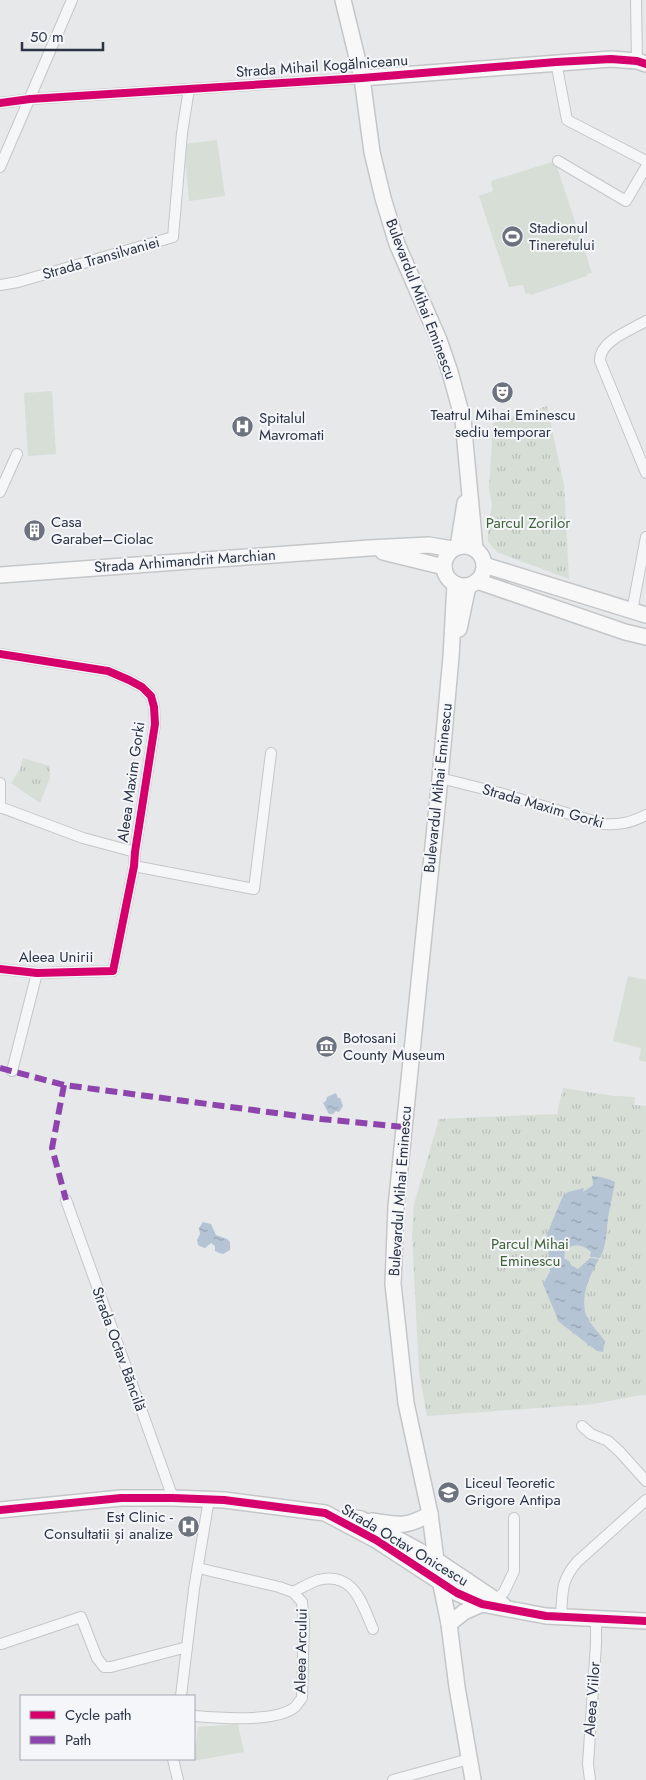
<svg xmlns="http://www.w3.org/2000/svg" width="646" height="1780" font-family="Jost,sans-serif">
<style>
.park{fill:url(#park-tufts)}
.garden{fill:#d6ded6}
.water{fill:url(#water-ripples)}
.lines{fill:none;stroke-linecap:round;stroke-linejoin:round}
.street-casing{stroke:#c4c6c8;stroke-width:12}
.secondary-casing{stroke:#c4c6c8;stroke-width:18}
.street{stroke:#f5f6f7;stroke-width:10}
.secondary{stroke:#f8f8f8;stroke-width:15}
.quiet{stroke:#8e44ad;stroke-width:6;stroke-dasharray:12 6;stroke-linecap:butt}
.cycleway-casing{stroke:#f4f6f9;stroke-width:11}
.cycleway{stroke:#d6006c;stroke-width:8}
.labels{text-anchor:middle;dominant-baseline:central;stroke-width:4;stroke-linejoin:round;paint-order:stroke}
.street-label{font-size:15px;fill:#2b3445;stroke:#f4f6f9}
.poi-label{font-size:15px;fill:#2b3445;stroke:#f4f6f9;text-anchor:start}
.park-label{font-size:15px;fill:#3f6138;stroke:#f4f6f9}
</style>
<defs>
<pattern id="park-tufts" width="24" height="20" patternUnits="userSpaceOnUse" patternTransform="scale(1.25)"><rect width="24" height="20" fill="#d6ded6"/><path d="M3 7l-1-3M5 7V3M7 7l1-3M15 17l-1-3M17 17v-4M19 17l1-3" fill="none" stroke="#b8bfb9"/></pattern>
<pattern id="water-ripples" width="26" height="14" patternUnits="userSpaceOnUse" patternTransform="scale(1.25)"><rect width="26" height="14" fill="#b4c4d5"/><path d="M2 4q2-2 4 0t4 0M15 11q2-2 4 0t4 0" fill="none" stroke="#93a0af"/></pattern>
</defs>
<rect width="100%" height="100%" fill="#e6e8ea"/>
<g class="park">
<path d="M547 406 564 485 569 579 497 552 488 542V528L492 505 489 490 493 423Z"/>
<path d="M23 758 50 766V778L40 803 11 783 20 769Z"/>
<path d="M563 1088 614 1096 635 1097 634 1105 646 1106V1395H641L594 1404 427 1416 419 1373 412 1235 414 1204 439 1119 557 1114Z"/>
</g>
<g class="garden">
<path d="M217 140 225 196 189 201 184 144Z"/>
<path d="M555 161 592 273 587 274V276L531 295 530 293 526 294 523 285 509 287 479 196 493 191 491 181Z"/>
<path d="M52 391 56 454 28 456 24 393Z"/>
<path d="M628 976 646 980V1062L639 1060 641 1048 613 1041Z"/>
<path d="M238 1724 244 1752 192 1761 194 1759 198 1727Z"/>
</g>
<g class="water">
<path d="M336 1093 338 1098H340L343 1106 339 1112 336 1111 333 1114H329L323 1103 326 1101 327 1097Z"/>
<path d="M592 1176C598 1176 610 1179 615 1182 613 1194 610 1206 608 1218 606 1232 607 1245 600 1258L590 1257 591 1252C582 1244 575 1243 565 1250L564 1258 569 1261 571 1265 578 1269 590 1258 599 1259C590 1275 580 1296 586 1315 590 1324 599 1333 605 1341L603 1352 597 1351 559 1322 543 1284 550 1272 547 1234 562 1198 568 1192 584 1188 583 1192 593 1185Z"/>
<path d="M203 1222 211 1224 216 1235 227 1239 230 1242V1250L223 1254 219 1253 215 1251V1246L211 1243 205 1248 198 1245 197 1240 200 1234 199 1228Z"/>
</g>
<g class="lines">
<defs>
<g id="street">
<path d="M636 0 637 61"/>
<path d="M556 62 567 120 646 161"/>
<path d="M0 103 30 99 362 78"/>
<path d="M558 161 626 201 646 167"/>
<path d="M0 167 72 0"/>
<path d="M0 285 18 282 173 237 182 133 189 89"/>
<path d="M646 321C631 330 599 341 600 361L646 473"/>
<path d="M0 492 17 454"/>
<path d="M632 611 646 537"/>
<path d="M0 654 108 671 129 680 142 687 151 696 154 707 155 724 135 852 134 866 113 971 37 973 0 969"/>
<path d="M440 778 500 793 603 824C620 825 630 823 646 815"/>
<path d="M0 783V808"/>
<path d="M0 807 83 838 135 852"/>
<path d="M134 866 254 889 271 753"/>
<path d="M12 1071 37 973"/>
<path d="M66 1200 173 1498"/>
<path d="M582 1426 591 1434 608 1441 620 1452 646 1481"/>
<path d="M293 1592C301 1588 310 1583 318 1580 354 1571 362 1604 373 1629"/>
<path d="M495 1601 504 1592 514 1571V1518"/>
<path d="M561 1616C563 1592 560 1582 577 1562L646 1500"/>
<path d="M1 1644 81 1617 97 1658 104 1667H111L187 1647"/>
<path d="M181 1696 194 1589 209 1499"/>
<path d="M194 1716C218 1718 276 1723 295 1707 297 1705 300 1700 302 1698L304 1623 302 1602 293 1592 279 1587 198 1568"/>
<path d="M173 1759 178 1780"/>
<path d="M393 1780 469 1759"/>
<path d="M590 1780 588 1764 596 1644V1618"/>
</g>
<g id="secondary">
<path d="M343 0 362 78 372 152 383 198 397 244 439 340 450 372 463 420 475 549"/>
<path d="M362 78 611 59 637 61 646 64"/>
<circle cx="464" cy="566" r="20"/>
<path d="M458 547 465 503"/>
<path d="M383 552 444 567"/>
<path d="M484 565 646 615"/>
<path d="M0 575 369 548 429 545 452 549"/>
<path d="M477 581 625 632 646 637"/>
<path d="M455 584 451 657 440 778 396 1207 393 1284 406 1403 430 1514 436 1560 449 1624 457 1687 473 1780"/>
<path d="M459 629 468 586"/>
<path d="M0 1510 121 1498H173L224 1500 325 1513 376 1540 457 1593 482 1604 546 1616 646 1621"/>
<path d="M350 1517 361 1519 436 1560 503 1605"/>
<path d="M372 1521C399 1525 405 1528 430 1514"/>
<path d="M449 1624 464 1612 482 1604"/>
</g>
</defs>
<use href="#street" class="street-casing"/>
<use href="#secondary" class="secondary-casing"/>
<use href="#street" class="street"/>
<use href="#secondary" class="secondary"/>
<g class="quiet">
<path d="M0 1068 64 1085 321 1119 403 1127"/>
<path d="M64 1085 52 1148 66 1200"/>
</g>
<defs>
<g id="cycleway">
<path d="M0 103 30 99 362 78 556 62 611 59 637 61 646 64"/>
<path d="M0 654 108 671 129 680 142 687 151 696 154 707 155 724 135 852 134 866 113 971 37 973 0 969"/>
<path d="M0 1510 121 1498H173L224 1500 325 1513 376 1540 457 1593 482 1604 546 1616 646 1621"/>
</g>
</defs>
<use href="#cycleway" class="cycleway-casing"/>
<use href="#cycleway" class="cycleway"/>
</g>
<defs>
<symbol id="stadium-disc" viewBox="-11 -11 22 22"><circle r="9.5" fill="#6c737f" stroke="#f4f6f9"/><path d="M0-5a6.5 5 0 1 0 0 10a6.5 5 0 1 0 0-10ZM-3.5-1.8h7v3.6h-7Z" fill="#fff"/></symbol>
<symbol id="theatre-disc" viewBox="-11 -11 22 22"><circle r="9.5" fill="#6c737f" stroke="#f4f6f9"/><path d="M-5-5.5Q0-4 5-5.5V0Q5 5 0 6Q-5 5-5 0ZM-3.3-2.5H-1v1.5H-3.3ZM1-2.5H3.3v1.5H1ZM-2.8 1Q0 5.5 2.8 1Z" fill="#fff"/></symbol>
<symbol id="hospital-disc" viewBox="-11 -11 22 22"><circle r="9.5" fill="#6c737f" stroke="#f4f6f9"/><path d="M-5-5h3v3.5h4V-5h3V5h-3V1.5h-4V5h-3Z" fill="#fff"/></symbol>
<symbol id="building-disc" viewBox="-11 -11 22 22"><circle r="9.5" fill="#6c737f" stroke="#f4f6f9"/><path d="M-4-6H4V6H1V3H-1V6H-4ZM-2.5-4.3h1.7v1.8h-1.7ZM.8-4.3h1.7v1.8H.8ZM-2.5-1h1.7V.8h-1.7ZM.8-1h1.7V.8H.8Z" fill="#fff"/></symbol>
<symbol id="museum-disc" viewBox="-11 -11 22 22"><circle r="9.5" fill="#6c737f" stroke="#f4f6f9"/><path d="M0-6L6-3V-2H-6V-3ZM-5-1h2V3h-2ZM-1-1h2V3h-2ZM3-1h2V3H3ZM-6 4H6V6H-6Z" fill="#fff"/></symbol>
<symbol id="university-disc" viewBox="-11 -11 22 22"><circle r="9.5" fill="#6c737f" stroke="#f4f6f9"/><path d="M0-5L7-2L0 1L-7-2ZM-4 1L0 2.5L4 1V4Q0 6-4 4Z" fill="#fff"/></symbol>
</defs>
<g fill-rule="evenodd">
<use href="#stadium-disc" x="500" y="224" width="25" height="25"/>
<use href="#theatre-disc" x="490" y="380" width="25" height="25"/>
<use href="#hospital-disc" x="230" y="414" width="25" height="25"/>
<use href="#building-disc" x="22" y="518" width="25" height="25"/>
<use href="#museum-disc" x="314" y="1034" width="25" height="25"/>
<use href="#university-disc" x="436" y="1480" width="25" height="25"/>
<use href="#hospital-disc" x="176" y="1514" width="25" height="25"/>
</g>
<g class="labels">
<g class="street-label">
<text transform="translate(322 66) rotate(-4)">Strada Mihail Kogălniceanu</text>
<text transform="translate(101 258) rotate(-16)">Strada Transilvaniei</text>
<text transform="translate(421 299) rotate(69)">Bulevardul Mihai Eminescu</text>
<text transform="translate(185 561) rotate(-4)">Strada Arhimandrit Marchian</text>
<text transform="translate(131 782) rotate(-82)">Aleea Maxim Gorki</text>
<text transform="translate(438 788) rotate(-84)">Bulevardul Mihai Eminescu</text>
<text transform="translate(543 806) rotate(16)">Strada Maxim Gorki</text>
<text x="56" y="957">Aleea Unirii</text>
<text transform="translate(400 1191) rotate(-86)">Bulevardul Mihai Eminescu</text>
<text transform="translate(119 1349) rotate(70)">Strada Octav Băncilă</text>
<text transform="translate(405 1545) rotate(31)">Strada Octav Onicescu</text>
<text transform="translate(301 1651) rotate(-89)">Aleea Arcului</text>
<text transform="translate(592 1699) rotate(-86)">Aleea Viilor</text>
</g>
<g class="poi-label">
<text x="529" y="228">Stadionul<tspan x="529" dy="17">Tineretului</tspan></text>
<text x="503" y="415" text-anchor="middle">Teatrul Mihai Eminescu<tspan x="503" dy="17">sediu temporar</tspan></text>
<text x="259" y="418">Spitalul<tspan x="259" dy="17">Mavromati</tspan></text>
<text x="51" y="522">Casa<tspan x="51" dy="17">Garabet–Ciolac</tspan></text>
<text x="343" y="1038">Botosani<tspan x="343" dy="17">County Museum</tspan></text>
<text x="465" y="1483">Liceul Teoretic<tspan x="465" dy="17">Grigore Antipa</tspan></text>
<text x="173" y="1517" text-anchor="end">Est Clinic -<tspan x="173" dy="17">Consultatii și analize</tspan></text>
</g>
<g class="park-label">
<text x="528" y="523">Parcul Zorilor</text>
<text x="530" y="1244">Parcul Mihai<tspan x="530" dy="17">Eminescu</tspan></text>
</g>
</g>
<rect x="20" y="1695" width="175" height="65" fill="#f4f6f9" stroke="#a4a8b1"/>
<rect x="30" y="1711" width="25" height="8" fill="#d6006c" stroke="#a4a8b1"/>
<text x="65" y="1720" font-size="15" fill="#2b3445">Cycle path</text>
<rect x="30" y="1736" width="25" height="8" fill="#8e44ad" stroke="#a4a8b1"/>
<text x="65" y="1745" font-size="15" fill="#2b3445">Path</text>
<path d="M22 42v8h81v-8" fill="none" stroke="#2b3445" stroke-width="2.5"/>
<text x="30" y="42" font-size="15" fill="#2b3445" stroke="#f4f6f9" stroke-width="4" paint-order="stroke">50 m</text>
</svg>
